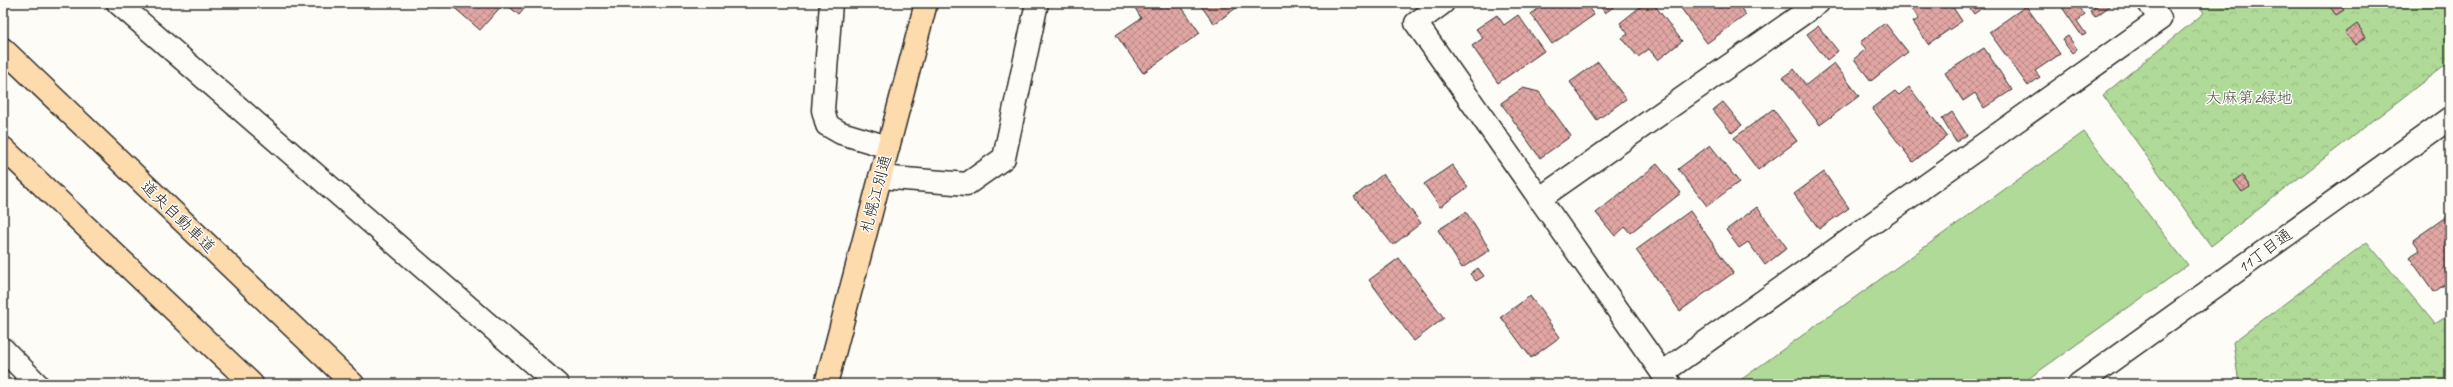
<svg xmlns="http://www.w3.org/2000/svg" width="2453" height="387" font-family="Caveat,'Klee One',sans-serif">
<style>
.grass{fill:#b0da98;stroke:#6e8262}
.park{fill:url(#park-crowns);stroke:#6e8262}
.building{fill:url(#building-cross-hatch);stroke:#2b2b2b}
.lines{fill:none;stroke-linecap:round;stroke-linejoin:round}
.minor-casing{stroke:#2b2b2b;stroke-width:25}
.highway-casing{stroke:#2b2b2b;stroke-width:25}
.minor{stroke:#fdfcf7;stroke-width:22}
.highway{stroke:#fedbac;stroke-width:22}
.labels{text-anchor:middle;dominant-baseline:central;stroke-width:3;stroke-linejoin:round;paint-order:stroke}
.park-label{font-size:16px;fill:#4c5746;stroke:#fdfcf7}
.street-label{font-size:16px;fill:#2b2b2b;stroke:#fdfcf7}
</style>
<defs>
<pattern id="park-crowns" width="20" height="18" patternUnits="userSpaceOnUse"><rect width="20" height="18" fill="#b0da98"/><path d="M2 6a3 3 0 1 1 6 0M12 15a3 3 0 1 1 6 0" fill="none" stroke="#98bb83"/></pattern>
<pattern id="building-cross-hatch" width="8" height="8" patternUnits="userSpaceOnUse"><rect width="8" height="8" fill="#e2a7a4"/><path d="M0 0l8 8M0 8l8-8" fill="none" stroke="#b78886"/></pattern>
</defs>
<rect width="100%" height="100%" fill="#fdfcf7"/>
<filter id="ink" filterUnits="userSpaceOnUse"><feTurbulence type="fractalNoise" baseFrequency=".025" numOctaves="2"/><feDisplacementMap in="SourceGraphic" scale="8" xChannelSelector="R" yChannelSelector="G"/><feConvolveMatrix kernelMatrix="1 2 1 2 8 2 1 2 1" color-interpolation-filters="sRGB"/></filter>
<g filter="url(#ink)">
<path class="grass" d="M2084 132 2188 265 2021 384H1735Z"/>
<g class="park">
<path d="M2198 3H2447L2450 7V61L2211 246 2103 95 2204 13Z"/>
<path d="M2367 242 2435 324 2450 314V384H2239L2233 342Z"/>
</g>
<g class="building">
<path d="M433 3H443L439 8Z"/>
<path d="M449 3H504L480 30Z"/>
<path d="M505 3H529L519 15Z"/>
<path d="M1132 3H1179L1200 33 1143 73 1116 35 1141 18Z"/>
<path d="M1199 3H1243L1214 24Z"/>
<path d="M1546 3H1585L1594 15 1552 44 1531 14Z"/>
<path d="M1598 3H1619L1605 13Z"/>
<path d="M1645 3H1653L1682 41 1658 60 1649 49 1638 57 1622 38 1628 34 1620 23Z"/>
<path d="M1685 3H1737L1746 15 1707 43 1680 7Z"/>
<path d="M1914 3H1950L1962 21 1928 44 1913 22 1919 19 1910 6Z"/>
<path d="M1966 3H1989L1974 14Z"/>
<path d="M2059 3H2077L2085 15 2077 21 2086 34 2082 36Z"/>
<path d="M2101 3H2114L2095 17 2090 11Z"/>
<path d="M2329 3H2338L2344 10 2336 15 2328 4Z"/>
<path d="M2026 6 2060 54 2035 71 2040 77 2028 86 1989 32Z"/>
<path d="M1497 15 1504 25 1518 15 1544 51 1498 83 1472 46 1483 38 1476 29Z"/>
<path d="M1885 23 1908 52 1871 81 1854 59 1866 49 1860 42Z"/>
<path d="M2357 24 2366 37 2355 45 2345 33Z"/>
<path d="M1818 26 1838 51 1827 60 1807 34Z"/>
<path d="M2068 36 2077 49 2072 53 2062 40Z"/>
<path d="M1984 48 2012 90 1984 108 1975 93 1963 101 1945 73Z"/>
<path d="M1598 62 1626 99 1597 120 1570 82Z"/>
<path d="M1834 63 1859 96 1820 125 1783 77 1794 69 1806 85Z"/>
<path d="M1909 87 1947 136 1913 162 1872 108 1895 91 1899 95Z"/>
<path d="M1523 88 1539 92 1571 136 1540 158 1501 103Z"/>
<path d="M1723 102 1742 125 1732 133 1713 110Z"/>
<path d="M1773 109 1797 141 1758 170 1734 138Z"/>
<path d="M1952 112 1967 135 1956 142 1942 119Z"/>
<path d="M1710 145 1739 182 1707 206 1678 169Z"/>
<path d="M1657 164 1681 193 1630 233 1625 227 1615 236 1596 213Z"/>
<path d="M1452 165 1468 187 1440 207 1424 184Z"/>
<path d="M1824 172 1849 208 1819 229 1794 194Z"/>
<path d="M1383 174 1421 223 1393 245 1354 197Z"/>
<path d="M2242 175 2250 187 2242 192 2234 181Z"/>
<path d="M1757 207 1787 248 1765 265 1748 242 1739 248 1726 230Z"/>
<path d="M1690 211 1733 273 1680 311 1636 250Z"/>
<path d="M1466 212 1490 250 1462 268 1438 230Z"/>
<path d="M2450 214V281L2434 292 2409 257 2420 250 2413 240Z"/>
<path d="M1399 258 1444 318 1414 341 1369 280Z"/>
<path d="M1478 268 1484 276 1476 281 1470 274Z"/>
<path d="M1530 296 1560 337 1531 358 1501 317Z"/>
</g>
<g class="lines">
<defs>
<g id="minor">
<path d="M118 3 557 384"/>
<path d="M831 3 823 110 827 125 841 133 888 147"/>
<path d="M1443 3 1416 23 1670 384"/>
<path d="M880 177 967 184 1004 158 1037 3"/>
<path d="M1539 199 1818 3"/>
<path d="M3 349 37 384"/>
<path d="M1662 373 2160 19 2149 3"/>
<path d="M2079 384 2450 118"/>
</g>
<g id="highway">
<path d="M3 49 353 384"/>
<path d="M3 148 252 384"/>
<path d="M826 384 926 3"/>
</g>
</defs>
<use href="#minor" class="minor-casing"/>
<use href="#highway" class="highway-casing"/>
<use href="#minor" class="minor"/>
<use href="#highway" class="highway"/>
</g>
</g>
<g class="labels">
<g class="park-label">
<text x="2249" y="98">大麻第2緑地</text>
</g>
<g class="street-label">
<text transform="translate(876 194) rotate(-75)">札幌江別通</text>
<text transform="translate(178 217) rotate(44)">道央自動車道</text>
<text transform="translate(2265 251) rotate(-36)">11丁目通</text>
</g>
</g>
<rect width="2453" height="387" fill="none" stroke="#fdfcf7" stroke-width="16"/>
<rect x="8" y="8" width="2437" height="371" fill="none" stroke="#2b2b2b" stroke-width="1.5" filter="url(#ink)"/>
</svg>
